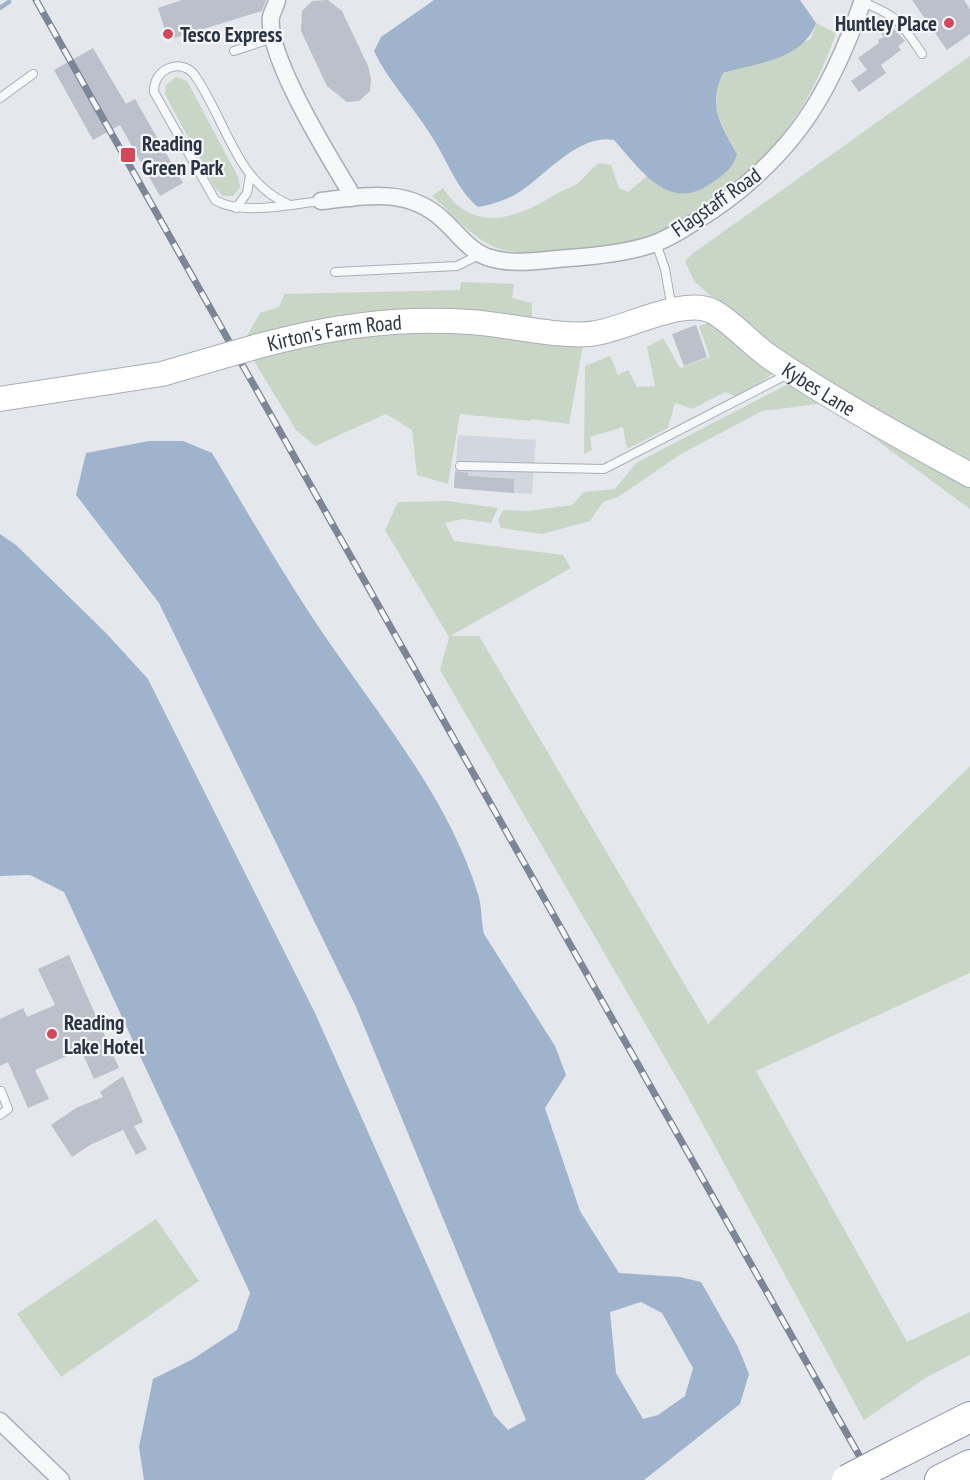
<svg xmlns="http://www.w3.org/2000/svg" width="970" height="1480" font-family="'PT Sans Narrow',sans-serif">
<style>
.built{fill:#d2d6de}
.green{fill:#c9d6c5}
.water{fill:#9fb4cc;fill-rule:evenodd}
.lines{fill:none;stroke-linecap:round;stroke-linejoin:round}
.stream{stroke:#9fb4cc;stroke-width:4.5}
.building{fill:#bbc0ca}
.lane-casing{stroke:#a9aeb7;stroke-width:10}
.street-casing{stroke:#a9aeb7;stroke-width:19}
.secondary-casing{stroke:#a9aeb7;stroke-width:26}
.highway-casing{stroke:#8b94a3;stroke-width:32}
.lane{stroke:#f7f8fa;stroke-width:8}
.street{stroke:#f7f8fa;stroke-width:16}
.secondary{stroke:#fff;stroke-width:24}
.highway{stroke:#fff;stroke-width:30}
.rail-casing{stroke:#7d8696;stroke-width:7}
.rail{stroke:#f4f6f9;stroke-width:4.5;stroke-dasharray:14;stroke-linecap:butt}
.secondary-bridge-casing{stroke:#a9aeb7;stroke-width:26;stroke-linecap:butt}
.highway-bridge-casing{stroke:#8b94a3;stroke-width:32;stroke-linecap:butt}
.secondary-bridge{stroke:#fff;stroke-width:24}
.highway-bridge{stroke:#fff;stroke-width:30}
.poi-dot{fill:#d1495b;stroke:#f4f6f9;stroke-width:2}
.labels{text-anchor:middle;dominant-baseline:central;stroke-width:4.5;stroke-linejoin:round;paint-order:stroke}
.poi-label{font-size:21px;font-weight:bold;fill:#2b3445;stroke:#f4f6f9;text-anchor:start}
.street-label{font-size:21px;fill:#2b3445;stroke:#f4f6f9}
</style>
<rect width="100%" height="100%" fill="#e4e7ec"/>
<path class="built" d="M458 435 536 440 532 494 454 488Z"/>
<g class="green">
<path d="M816 23 836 33C808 113 770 162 699 208 682 218 667 230 648 236 626 244 603 246 581 249 555 252 530 256 504 250 475 243 454 214 432 196L443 188C473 235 518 218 556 194 562 190 570 189 577 184 585 178 590 168 600 163L611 165 619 188 628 192 647 176 657 185 737 154C720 124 709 106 723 73L756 64 811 39Z"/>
<path d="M970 56V509L826 403 762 411 681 454 618 497 603 502 590 521 542 534 501 528 498 520 503 510 529 511 572 505 584 492 615 489 636 463 794 381 779 370 737 397 725 392 692 409 675 403 668 428 627 449 623 427 590 437 592 450 584 454 585 366 610 356 618 375 628 370 637 387 655 386 647 347 663 338 680 368 710 357 699 326 732 315 694 281 685 261 692 254Z"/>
<path d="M176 77 187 81 238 177 240 187 233 196H223L215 188 165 94 166 85Z"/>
<path d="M461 282 514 284 512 298 532 303V319L583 345 569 424 531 419 530 421 460 414 448 484 417 475 412 430 386 414 315 446 296 430 243 343 260 313 279 307 284 294 460 290Z"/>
<path d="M447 501 498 508 491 523 463 519 445 523 454 541 563 555 571 568 450 636H479L708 1024 970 766V973L756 1071 907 1342 970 1312V1355L927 1377 864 1420 689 1099 440 670 449 637 385 530 398 502Z"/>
<path d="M156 1219 199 1281 61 1377 17 1314Z"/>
</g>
<g class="water">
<path d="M434 0H800L816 23C803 60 757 63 723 73 708 106 720 124 737 154 733 169 723 175 710 184 668 213 640 169 614 140 579 133 545 176 518 193 506 200 491 205 478 207 457 190 447 160 432 137 414 107 389 83 374 51L381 37Z"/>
<path d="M149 441H183L212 453C254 523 295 595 343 662 394 735 451 807 478 894 482 906 481 921 484 934L555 1046 566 1075 545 1108 580 1211 619 1273 680 1277 701 1282 738 1347 749 1374 740 1404 644 1480H144L139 1447 153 1379 193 1359 237 1330 250 1293 64 892 30 875 0 876V534L16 545 106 633 148 679 315 1013 494 1415 508 1430 526 1420 356 1007 159 603 76 495 86 453ZM641 1302 662 1313 693 1368 685 1396 658 1415 643 1419 616 1373 610 1312Z"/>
</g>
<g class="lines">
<path class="stream" d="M0 8 9 2"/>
</g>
<g class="building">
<path d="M182 0H266L262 11 168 40 158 8Z"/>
<path d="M328 0 342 11 368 66 371 79 370 91 359 101 347 102 327 86 301 31 302 11 312 1Z"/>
<path d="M912 0H964L970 9V34L947 50Z"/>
<path d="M887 21 905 41 898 46 901 50 881 65 886 73 859 92 851 81 867 70 858 58 879 43 878 40 884 37 877 27Z"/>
<path d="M93 48 126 104 135 99 183 183 160 196 120 125 93 140 54 70Z"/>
<path d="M696 325 707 357 684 366 672 334Z"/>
<path d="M455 471 468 473V476L514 479V493L454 488Z"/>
<path d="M69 955 119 1068 94 1079 81 1050 35 1070 49 1099 28 1108 8 1062 0 1066V1019L23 1008 27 1017 55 1005 38 969Z"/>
<path d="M123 1076 143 1122 134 1126 147 1149 136 1155 123 1130 90 1145 72 1157 51 1125 76 1108 103 1097 100 1092Z"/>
</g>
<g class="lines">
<defs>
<g id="lane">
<path d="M862 2C899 16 901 23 922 54"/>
<path d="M234 51 273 38"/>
<path d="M0 98 33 74"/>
<path d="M288 204C235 182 225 116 193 73 178 58 153 70 154 92L215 200C241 216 292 204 321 201"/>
<path d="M236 208 247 193 250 175"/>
<path d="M656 243 665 269 672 309"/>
<path d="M335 272 457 266 481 254"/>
<path d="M460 466 604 469 790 373"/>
<path d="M0 1115 8 1109 1 1091"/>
</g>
<g id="street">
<path d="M277 0C276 6 272 12 271 17 266 55 328 155 349 190L351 198"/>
<path d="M321 201C365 196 407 187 442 219 457 232 468 250 487 257 513 266 542 260 569 258 597 256 627 253 653 244 675 236 694 222 713 210 795 153 831 92 863 0"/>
<path d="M0 1421 61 1480"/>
</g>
<g id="secondary">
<path id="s1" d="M255 347C329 327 393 317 470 322 505 324 565 339 596 333 628 328 685 296 714 312 733 323 749 342 767 355 832 400 901 437 970 475"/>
<path d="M0 399 162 374 220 357"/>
</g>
<g id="highway">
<path d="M899 1453 970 1417"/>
<path d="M940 1480 970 1465"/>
</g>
</defs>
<use href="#lane" class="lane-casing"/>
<use href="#street" class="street-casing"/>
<use href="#secondary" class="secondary-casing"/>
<use href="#highway" class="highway-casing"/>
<use href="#lane" class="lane"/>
<use href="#street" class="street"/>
<use href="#secondary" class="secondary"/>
<use href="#highway" class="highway"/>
<defs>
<path id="rail" d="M36 0 873 1480"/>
</defs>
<use href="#rail" class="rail-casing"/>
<use href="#rail" class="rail"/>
<defs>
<path id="secondary-bridge" d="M220 357 255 347"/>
<path id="highway-bridge" d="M847 1480 899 1453"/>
</defs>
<use href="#secondary-bridge" class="secondary-bridge-casing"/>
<use href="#highway-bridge" class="highway-bridge-casing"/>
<use href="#secondary-bridge" class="secondary-bridge"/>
<use href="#highway-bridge" class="highway-bridge"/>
</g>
<g class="poi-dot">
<circle cx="949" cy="23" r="6"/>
<circle cx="168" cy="34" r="6"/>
<rect x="120" y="147" width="16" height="16" rx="3"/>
<circle cx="52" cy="1034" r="6"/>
</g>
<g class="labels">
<g class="poi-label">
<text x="937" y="23" text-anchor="end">Huntley Place</text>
<text x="180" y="34">Tesco Express</text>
<text x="142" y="143">Reading<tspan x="142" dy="24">Green Park</tspan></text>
<text x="64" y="1022">Reading<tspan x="64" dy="24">Lake Hotel</tspan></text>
</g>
<g class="street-label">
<text transform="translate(716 202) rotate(-35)">Flagstaff Road</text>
<text stroke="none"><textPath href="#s1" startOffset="81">Kirton's Farm Road</textPath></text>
<text stroke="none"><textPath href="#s1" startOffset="597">Kybes Lane</textPath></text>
</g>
</g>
</svg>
